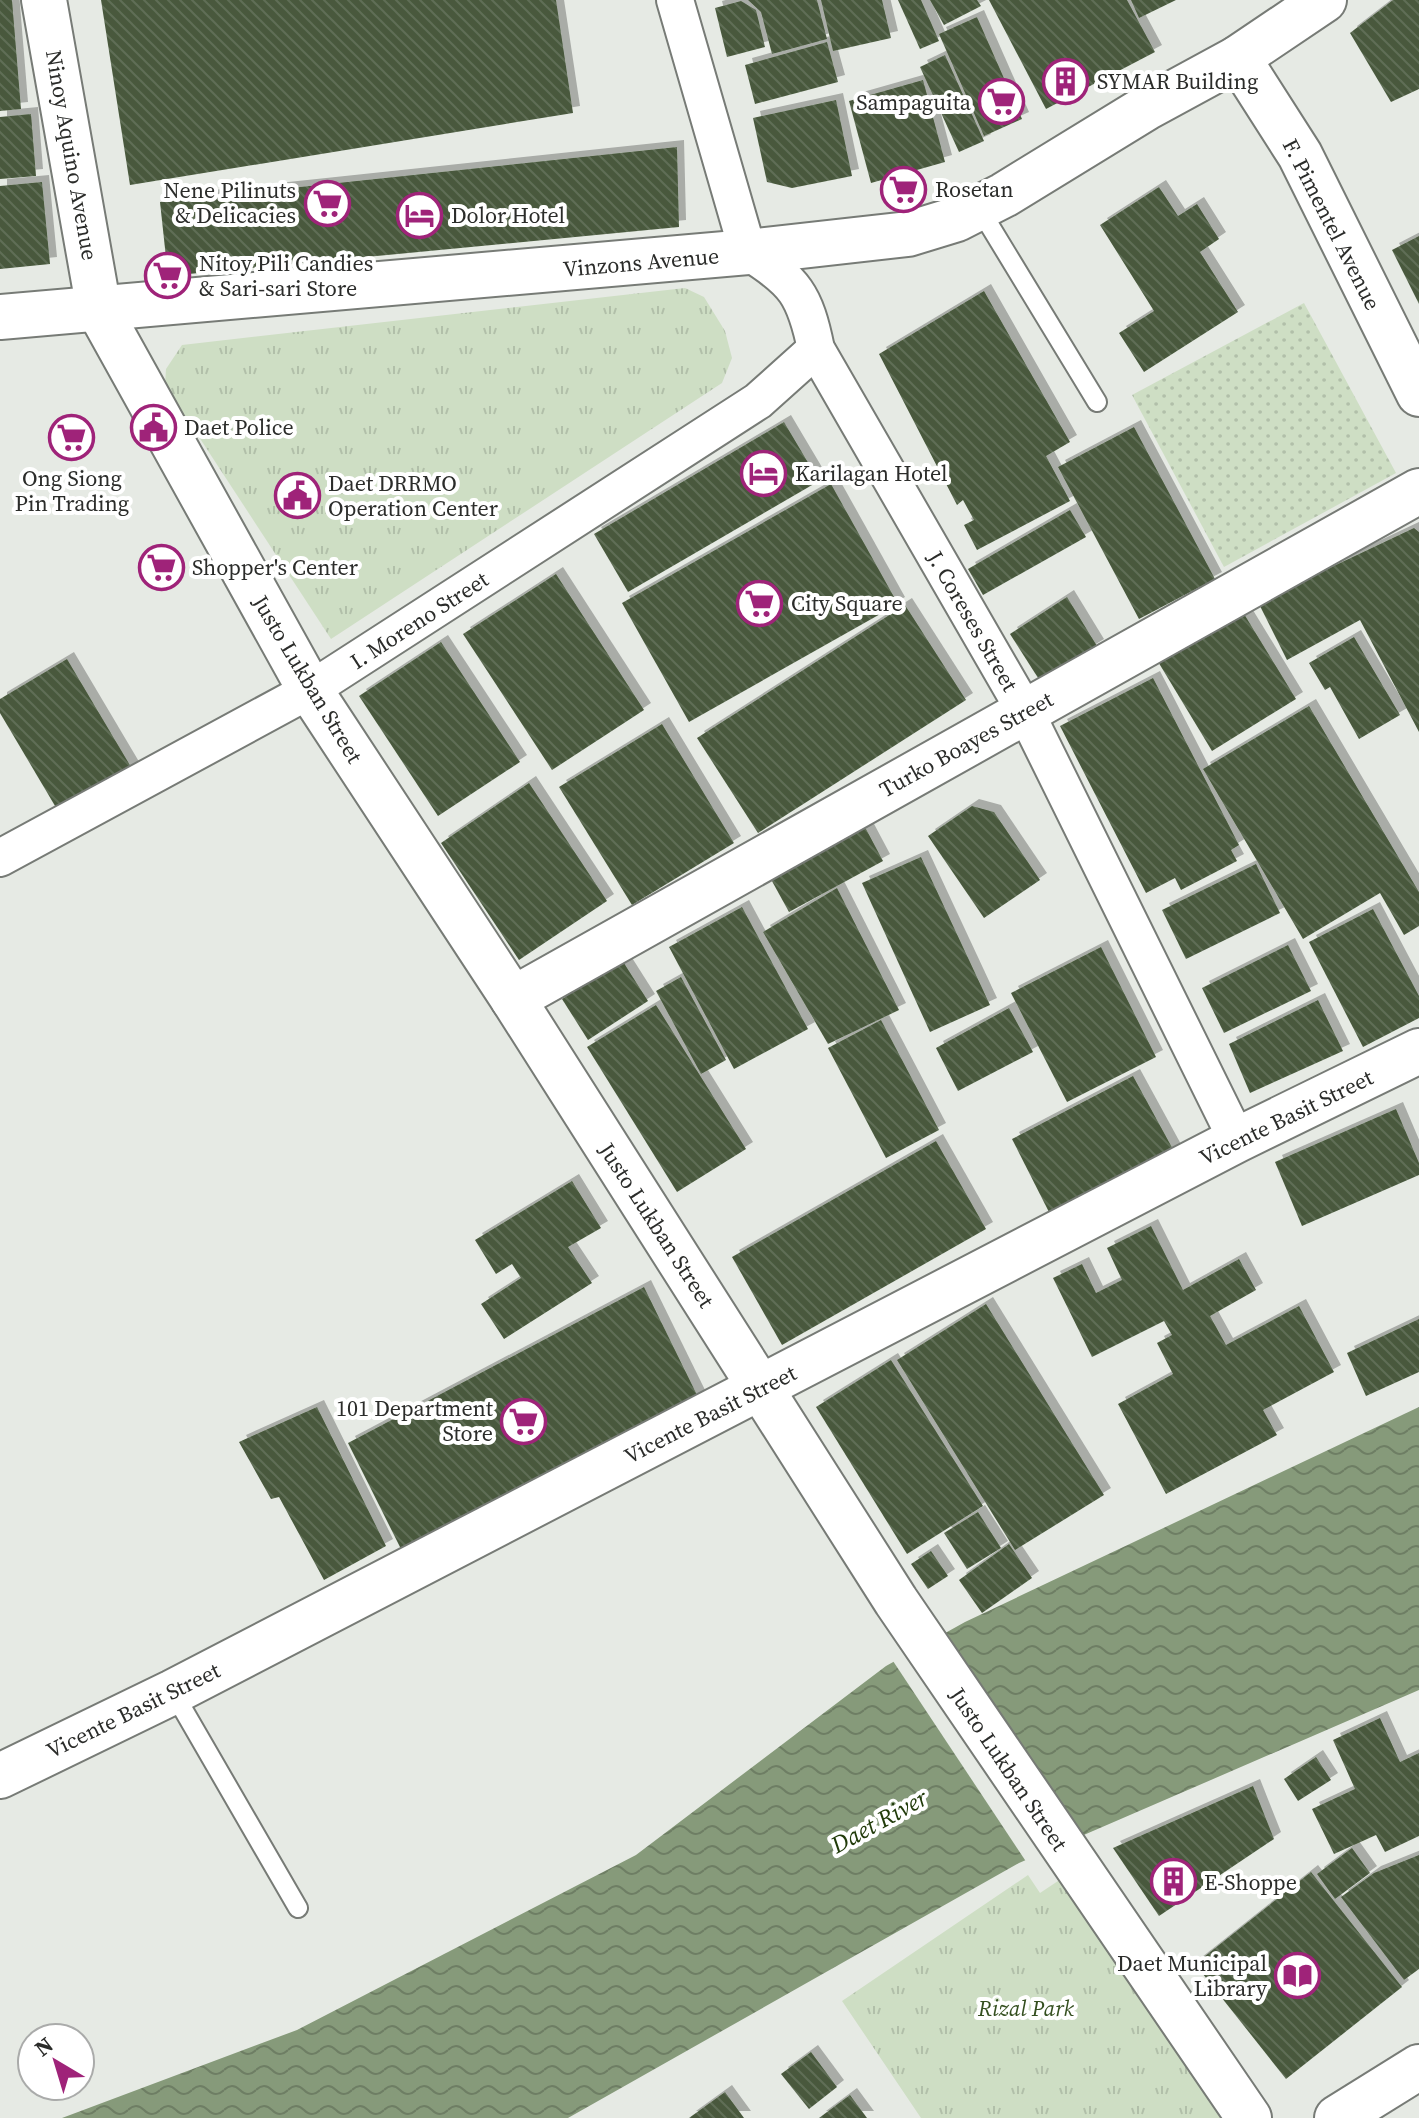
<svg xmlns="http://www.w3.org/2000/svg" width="1419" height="2118" font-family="'Source Serif 4',serif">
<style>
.grass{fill:url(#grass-dots)}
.park{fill:url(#park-tufts)}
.water{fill:url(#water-waves)}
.pier{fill:#e6eae4}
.building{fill:url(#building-back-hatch);filter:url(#shadow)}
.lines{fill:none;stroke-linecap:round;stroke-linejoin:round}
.lane-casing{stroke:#777b76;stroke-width:22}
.street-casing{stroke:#777b76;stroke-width:40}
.secondary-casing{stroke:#777b76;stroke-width:48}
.primary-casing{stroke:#777b76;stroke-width:48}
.lane{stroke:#fff;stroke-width:18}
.street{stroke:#fff;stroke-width:36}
.secondary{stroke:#fff;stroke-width:44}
.primary{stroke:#fff;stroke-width:44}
.labels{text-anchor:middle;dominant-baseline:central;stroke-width:8;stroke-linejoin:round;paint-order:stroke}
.poi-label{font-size:22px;fill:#2b2c2a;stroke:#fff;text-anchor:start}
.street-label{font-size:22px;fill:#2b2c2a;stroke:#fff}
.park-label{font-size:22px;font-style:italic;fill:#344f1f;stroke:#fff}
.water-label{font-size:24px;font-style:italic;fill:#213b0a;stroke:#fff}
</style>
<defs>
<pattern id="grass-dots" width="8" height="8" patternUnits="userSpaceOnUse" patternTransform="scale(2)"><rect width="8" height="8" fill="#cedec4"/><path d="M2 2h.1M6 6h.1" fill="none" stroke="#b1bfa9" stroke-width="1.8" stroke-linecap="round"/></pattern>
<pattern id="park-tufts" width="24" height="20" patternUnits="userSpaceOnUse" patternTransform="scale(2)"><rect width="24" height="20" fill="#cedec4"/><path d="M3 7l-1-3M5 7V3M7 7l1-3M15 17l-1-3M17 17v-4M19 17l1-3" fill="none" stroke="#b1bfa9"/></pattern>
<pattern id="water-waves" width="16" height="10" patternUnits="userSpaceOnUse" patternTransform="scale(2)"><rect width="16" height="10" fill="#869a7a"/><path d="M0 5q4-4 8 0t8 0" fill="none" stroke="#6e7e64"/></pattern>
<pattern id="building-back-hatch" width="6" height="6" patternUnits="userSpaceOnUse" patternTransform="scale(2)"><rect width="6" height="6" fill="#48593c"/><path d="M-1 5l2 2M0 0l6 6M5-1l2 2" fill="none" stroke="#606e56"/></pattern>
<filter id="shadow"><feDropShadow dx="7" dy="-7" stdDeviation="0" flood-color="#0004"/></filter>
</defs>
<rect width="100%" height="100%" fill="#e6eae4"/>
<path class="grass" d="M1304 303 1396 473 1224 567 1132 395Z"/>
<g class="park">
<path d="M685 288 704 297 725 331 732 358 722 383 331 639 165 385 166 369 182 345Z"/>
<path d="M1070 1873 1235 2118H921L842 2001 1028 1875 1040 1893Z"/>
</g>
<path class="water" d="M1419 1407V1690L1019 1863 568 2118H62L297 2030 636 1855 886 1666 965 1622Z"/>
<path class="pier" d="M938 1633 1078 1842 1027 1863 891 1658Z"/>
<g class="building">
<path d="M0 0H12L21 109 0 111Z"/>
<path d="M101 0H556L573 113 130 185Z"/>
<path d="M748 0H817L827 39 772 54 761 12Z"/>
<path d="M821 0H882L891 38 833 51Z"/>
<path d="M898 0H921L939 41 920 49Z"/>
<path d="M930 0H977L981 6 944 25Z"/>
<path d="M989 0H1127L1155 52 1046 109Z"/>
<path d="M1131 0H1176L1139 18Z"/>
<path d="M1393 0H1419V89L1391 102 1350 33Z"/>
<path d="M741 1 756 10 765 47 727 57 715 8Z"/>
<path d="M977 17 1022 119 984 136 939 34Z"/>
<path d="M827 42 838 82 755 104 745 65Z"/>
<path d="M945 55 984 141 959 152 920 67Z"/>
<path d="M923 80 945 162 871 183 849 101Z"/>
<path d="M836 100 852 176 792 188 767 182 753 118Z"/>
<path d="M31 114 36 176 0 179V117Z"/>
<path d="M677 147 679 227 168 276 160 202Z"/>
<path d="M42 182 50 264 0 269V186Z"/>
<path d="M1159 187 1178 216 1197 204 1219 239 1200 252 1238 312 1144 372 1119 333 1154 311 1100 225Z"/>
<path d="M1419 236V304L1392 250Z"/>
<path d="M984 291 1070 442 1046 456 1070 501 977 550 964 525 974 520 963 500 957 505 879 354Z"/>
<path d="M784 422 819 481 628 592 594 534Z"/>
<path d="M1134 427 1215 579 1139 619 1058 467Z"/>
<path d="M831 484 898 604 689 722 622 603Z"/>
<path d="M1070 510 1086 537 983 595 968 569Z"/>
<path d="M1414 528 1419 532V732L1360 620 1287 660 1258 602Z"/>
<path d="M556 574 644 710 552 770 463 634Z"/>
<path d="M1067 597 1097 646 1040 681 1010 634Z"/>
<path d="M905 605 966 700 758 833 697 738Z"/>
<path d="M1241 609 1296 699 1212 751 1157 660Z"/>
<path d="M1354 637 1400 715 1359 739 1330 687 1325 690 1309 663Z"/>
<path d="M441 642 520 762 438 816 359 696Z"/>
<path d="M67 659 134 772 61 816 0 713V699Z"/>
<path d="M1153 678 1239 845 1231 850 1237 861 1181 890 1175 878 1146 893 1060 726Z"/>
<path d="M1309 706 1419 892V926L1404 935 1380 893 1303 939 1203 769Z"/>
<path d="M662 724 734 843 632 905 559 787Z"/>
<path d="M529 783 607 901 519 960 441 843Z"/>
<path d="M972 806 994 812 1040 880 984 918 928 836Z"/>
<path d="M857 812 883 861 789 912 762 863Z"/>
<path d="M921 857 990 1005 930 1032 862 883Z"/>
<path d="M1256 864 1280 913 1186 959 1162 910Z"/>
<path d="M837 888 899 1010 828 1044 763 932Z"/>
<path d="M742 907 808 1029 734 1069 669 947Z"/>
<path d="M1373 909 1419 996V1018L1363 1047 1309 942Z"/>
<path d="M1288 945 1311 991 1224 1033 1202 988Z"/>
<path d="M1101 947 1156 1057 1067 1102 1011 993Z"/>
<path d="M622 960 648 1001 588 1040 562 999Z"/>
<path d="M681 977 726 1060 701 1074 656 991Z"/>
<path d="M1318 1000 1343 1051 1250 1093 1229 1044Z"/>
<path d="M656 1005 746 1149 677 1192 587 1047Z"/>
<path d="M1009 1008 1033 1052 958 1091 936 1048Z"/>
<path d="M881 1020 939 1130 886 1158 828 1048Z"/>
<path d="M1133 1076 1175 1153 1053 1220 1012 1139Z"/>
<path d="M1396 1109 1419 1163V1175L1302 1226 1275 1162Z"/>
<path d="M936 1141 986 1229 782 1345 732 1257Z"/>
<path d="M572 1181 601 1228 568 1247 592 1283 504 1339 481 1304 521 1278 512 1264 496 1274 475 1240Z"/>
<path d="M1151 1226 1183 1290 1239 1259 1256 1290 1210 1316 1226 1345 1299 1306 1334 1372 1263 1410 1277 1435 1166 1494 1118 1404 1173 1374 1157 1343 1172 1335 1164 1321 1092 1357 1053 1278 1082 1264 1096 1293 1122 1280 1107 1248Z"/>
<path d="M644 1287 699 1399 404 1555 348 1443Z"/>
<path d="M986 1304 1104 1495 1015 1550 897 1360Z"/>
<path d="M1419 1319V1372L1366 1396 1347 1353Z"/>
<path d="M891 1360 983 1506 907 1554 816 1407Z"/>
<path d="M317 1407 386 1546 324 1580 279 1497 271 1499 239 1442Z"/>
<path d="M978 1512 1001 1548 967 1569 944 1533Z"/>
<path d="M1009 1544 1032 1578 982 1613 959 1580Z"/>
<path d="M931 1551 948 1576 928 1589 911 1564Z"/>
<path d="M1380 1718 1400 1762 1419 1753V1836L1385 1852 1376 1835 1334 1854 1312 1809 1355 1789 1333 1740Z"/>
<path d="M1316 1757 1331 1780 1298 1801 1284 1779Z"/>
<path d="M1253 1786 1274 1839 1159 1916 1113 1848Z"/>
<path d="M1352 1848 1370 1873 1335 1899 1317 1874Z"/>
<path d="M1419 1855V1969L1404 1980 1341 1897 1374 1873Z"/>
<path d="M1311 1872 1402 1987 1286 2079 1195 1964Z"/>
<path d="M811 2052 837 2087 809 2109 781 2074Z"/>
<path d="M725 2092 744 2118H689Z"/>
<path d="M850 2095 867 2118H819Z"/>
</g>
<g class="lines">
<defs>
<g id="lane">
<path d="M979 208 1097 402"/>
<path d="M173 1692 298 1908"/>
</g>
<g id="street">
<path d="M675 0 748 252C795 281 805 295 816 349L1025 711 1237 1140"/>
<path d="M0 858 310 690 758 401 816 349"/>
</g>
<g id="secondary">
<path d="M44 0 99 310 310 690 513 999 896 1601 1249 2118"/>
<path d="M1238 58 1324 0"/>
<path d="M513 999 1419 491"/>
<path d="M0 1776 173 1692 1237 1140 1419 1051"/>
<path d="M1337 2118 1419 2067"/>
</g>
<path id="primary" d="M0 317 748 252 908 234 957 219 1004 195 1146 108 1238 58 1300 155 1419 394"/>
</defs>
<use href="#lane" class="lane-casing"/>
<use href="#street" class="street-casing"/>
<use href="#secondary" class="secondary-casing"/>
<use href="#primary" class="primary-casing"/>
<use href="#lane" class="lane"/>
<use href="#street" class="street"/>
<use href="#secondary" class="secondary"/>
<use href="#primary" class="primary"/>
</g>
<defs>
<symbol id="building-ring" viewBox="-11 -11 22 22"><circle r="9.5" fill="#fff" stroke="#9f2379" stroke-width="1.5"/><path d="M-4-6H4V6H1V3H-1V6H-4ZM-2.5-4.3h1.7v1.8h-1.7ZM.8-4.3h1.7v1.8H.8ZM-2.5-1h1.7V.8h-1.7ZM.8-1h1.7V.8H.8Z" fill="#9f2379"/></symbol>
<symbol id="supermarket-ring" viewBox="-11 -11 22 22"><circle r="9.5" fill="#fff" stroke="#9f2379" stroke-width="1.5"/><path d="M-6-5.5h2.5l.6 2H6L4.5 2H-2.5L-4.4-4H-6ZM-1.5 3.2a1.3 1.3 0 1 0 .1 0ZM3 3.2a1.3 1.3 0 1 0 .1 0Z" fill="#9f2379"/></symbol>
<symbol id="hotel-ring" viewBox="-11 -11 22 22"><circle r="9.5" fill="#fff" stroke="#9f2379" stroke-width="1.5"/><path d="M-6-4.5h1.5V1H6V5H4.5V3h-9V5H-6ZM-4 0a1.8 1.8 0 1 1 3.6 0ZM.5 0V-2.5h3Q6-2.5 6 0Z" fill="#9f2379"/></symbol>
<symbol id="civic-ring" viewBox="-11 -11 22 22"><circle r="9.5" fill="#fff" stroke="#9f2379" stroke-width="1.5"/><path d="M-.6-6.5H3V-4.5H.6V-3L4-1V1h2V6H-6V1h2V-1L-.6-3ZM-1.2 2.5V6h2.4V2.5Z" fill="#9f2379"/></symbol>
<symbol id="library-ring" viewBox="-11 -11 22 22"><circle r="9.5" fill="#fff" stroke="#9f2379" stroke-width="1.5"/><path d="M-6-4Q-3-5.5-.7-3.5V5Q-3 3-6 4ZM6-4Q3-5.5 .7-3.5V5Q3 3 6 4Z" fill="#9f2379"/></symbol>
</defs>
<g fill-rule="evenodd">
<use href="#building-ring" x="1040" y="56" width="51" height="51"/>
<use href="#supermarket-ring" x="976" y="76" width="51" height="51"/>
<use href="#supermarket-ring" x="878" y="164" width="51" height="51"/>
<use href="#supermarket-ring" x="302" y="178" width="51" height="51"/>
<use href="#hotel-ring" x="394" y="190" width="51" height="51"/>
<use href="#supermarket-ring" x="142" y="250" width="51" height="51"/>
<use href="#civic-ring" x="128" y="402" width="51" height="51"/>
<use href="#supermarket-ring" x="46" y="412" width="51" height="51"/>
<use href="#hotel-ring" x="738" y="448" width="51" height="51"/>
<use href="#civic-ring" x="272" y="470" width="51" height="51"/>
<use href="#supermarket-ring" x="136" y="542" width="51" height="51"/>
<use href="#supermarket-ring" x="734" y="578" width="51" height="51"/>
<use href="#supermarket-ring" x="498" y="1396" width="51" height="51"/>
<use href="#building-ring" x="1148" y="1856" width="51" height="51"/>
<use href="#library-ring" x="1272" y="1950" width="51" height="51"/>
</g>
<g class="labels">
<g class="poi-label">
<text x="1097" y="81">SYMAR Building</text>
<text x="971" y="102" text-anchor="end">Sampaguita</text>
<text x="935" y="189">Rosetan</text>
<text x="296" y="190" text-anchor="end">Nene Pilinuts<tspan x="296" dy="25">&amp; Delicacies</tspan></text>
<text x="451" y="215">Dolor Hotel</text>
<text x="199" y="263">Nitoy Pili Candies<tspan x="199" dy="25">&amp; Sari-sari Store</tspan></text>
<text x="184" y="427">Daet Police</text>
<text x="795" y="473">Karilagan Hotel</text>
<text x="72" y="478" text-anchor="middle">Ong Siong<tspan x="72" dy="25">Pin Trading</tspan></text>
<text x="328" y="483">Daet DRRMO<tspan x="328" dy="25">Operation Center</tspan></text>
<text x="192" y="567">Shopper's Center</text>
<text x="791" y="603">City Square</text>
<text x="493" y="1408" text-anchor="end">101 Department<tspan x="493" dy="25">Store</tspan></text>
<text x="1204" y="1882">E-Shoppe</text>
<text x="1267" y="1963" text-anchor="end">Daet Municipal<tspan x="1267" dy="25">Library</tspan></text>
</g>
<g class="street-label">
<text transform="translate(72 155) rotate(80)">Ninoy Aquino Avenue</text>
<text transform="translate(1332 224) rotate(63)">F. Pimentel Avenue</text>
<text transform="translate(641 262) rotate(-5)">Vinzons Avenue</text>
<text transform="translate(419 620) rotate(-33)">I. Moreno Street</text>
<text transform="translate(973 621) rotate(60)">J. Coreses Street</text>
<text transform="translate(308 679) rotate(59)">Justo Lukban Street</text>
<text transform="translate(966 744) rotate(-29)">Turko Boayes Street</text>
<text transform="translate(1286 1117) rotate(-26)">Vicente Basit Street</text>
<text transform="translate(657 1225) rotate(57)">Justo Lukban Street</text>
<text transform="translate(710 1414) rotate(-27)">Vicente Basit Street</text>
<text transform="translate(133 1710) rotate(-26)">Vicente Basit Street</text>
<text transform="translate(1009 1769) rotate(56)">Justo Lukban Street</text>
</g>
<g class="park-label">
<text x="1026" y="2008">Rizal Park</text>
</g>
<g class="water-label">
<text transform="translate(879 1821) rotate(-29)">Daet River</text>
</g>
</g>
<g transform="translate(56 2062) rotate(322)"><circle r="38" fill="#ffffff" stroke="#aaabaa" stroke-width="2"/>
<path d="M0-6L14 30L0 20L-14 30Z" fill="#9f2379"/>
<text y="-12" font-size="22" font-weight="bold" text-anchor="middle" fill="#2b2c2a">N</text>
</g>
</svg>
